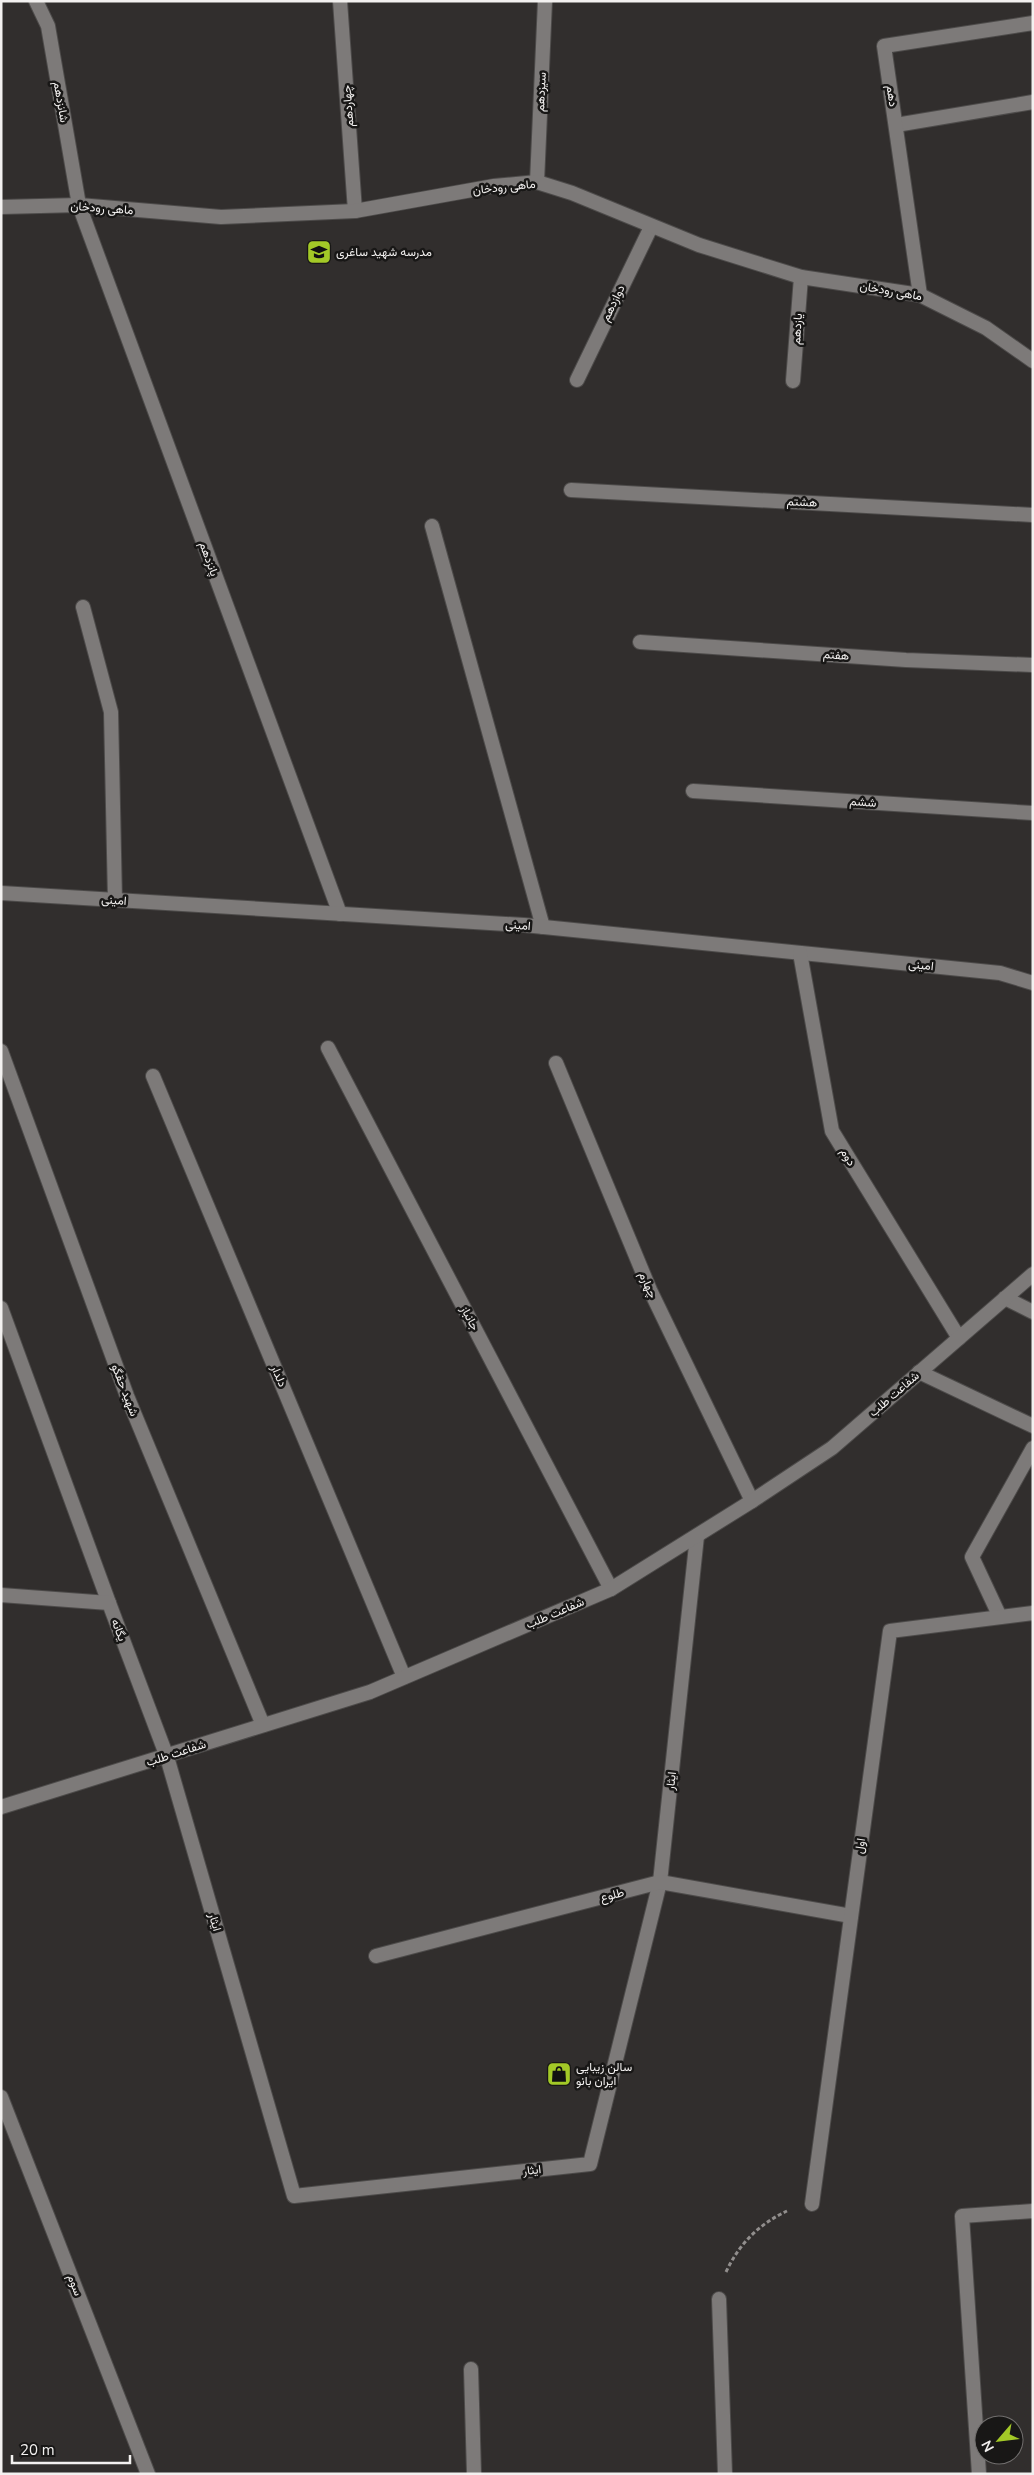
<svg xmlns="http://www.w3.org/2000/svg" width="1034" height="2475" font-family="'Nunito Sans',Vazirmatn,sans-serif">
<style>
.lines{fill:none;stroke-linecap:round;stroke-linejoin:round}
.minor-casing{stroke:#4d4b4a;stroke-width:16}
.secondary-casing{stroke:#4d4b4a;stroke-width:16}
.path{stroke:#918e8d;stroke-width:3;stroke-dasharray:4 2.5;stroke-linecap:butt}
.minor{stroke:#7d7a79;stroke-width:14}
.secondary{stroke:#7d7a79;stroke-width:14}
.labels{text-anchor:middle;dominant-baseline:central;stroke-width:5;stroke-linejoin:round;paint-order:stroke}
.street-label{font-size:12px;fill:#f3f1f0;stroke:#181716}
.poi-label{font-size:12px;fill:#f3f1f0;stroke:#181716;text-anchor:start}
</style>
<rect width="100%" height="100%" fill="#312e2d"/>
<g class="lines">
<defs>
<g id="minor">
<path d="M36 1 48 26 79 205 340 914"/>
<path d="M340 1 355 211"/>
<path d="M896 125 1033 102"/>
<path d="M537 182 545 1"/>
<path d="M920 295 884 46 1033 23"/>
<path d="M577 380 651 227"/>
<path d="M793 381 801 277"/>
<path d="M571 490 1033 515"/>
<path d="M432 526 543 927"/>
<path d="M83 607 111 712 115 900"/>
<path d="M640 642 906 660 1033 665"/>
<path d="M693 791 1033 813"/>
<path d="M1 893 524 925 1000 973 1033 983"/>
<path d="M800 953 832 1131 959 1338"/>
<path d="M328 1048 611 1589"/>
<path d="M1 1051 127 1396 263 1725"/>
<path d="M556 1063 650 1290 752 1501"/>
<path d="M153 1076 404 1677"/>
<path d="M1005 1298 1033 1312"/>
<path d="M1 1308 109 1603"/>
<path d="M919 1372 1033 1426"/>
<path d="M1 1595 109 1603 167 1757 294 2196 590 2164 660 1882 697 1536"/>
<path d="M1000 1617 972 1557 1033 1448"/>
<path d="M1 1807 370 1692 611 1589 752 1501 832 1448 1033 1274"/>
<path d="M376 1956 660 1882 851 1916"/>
<path d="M1 2097 148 2474"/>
<path d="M812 2204 890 1631 1033 1613"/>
<path d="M719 2299 725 2474"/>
<path d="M471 2369 474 2474"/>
<path d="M979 2474 962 2216 1033 2211"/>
</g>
<path id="secondary" d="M1 207 79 205 221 217 355 211 494 186 537 182 572 193 699 245 801 277 920 295 986 328 1033 361"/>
</defs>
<use href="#minor" class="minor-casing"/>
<use href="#secondary" class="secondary-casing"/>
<path class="path" d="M726 2272C739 2244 759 2224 787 2211"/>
<use href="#minor" class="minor"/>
<use href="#secondary" class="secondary"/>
</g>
<defs>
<symbol id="school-square" viewBox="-11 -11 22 22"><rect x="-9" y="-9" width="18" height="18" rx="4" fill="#a3c927" stroke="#181716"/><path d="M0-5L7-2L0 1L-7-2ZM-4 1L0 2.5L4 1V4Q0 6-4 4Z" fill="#111"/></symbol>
<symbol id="shop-square" viewBox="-11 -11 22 22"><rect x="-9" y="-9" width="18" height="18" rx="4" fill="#a3c927" stroke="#181716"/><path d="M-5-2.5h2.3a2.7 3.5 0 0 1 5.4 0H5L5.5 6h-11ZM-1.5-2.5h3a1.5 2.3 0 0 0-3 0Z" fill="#111"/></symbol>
</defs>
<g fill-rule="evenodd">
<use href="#school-square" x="305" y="238" width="28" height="28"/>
<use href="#shop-square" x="545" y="2060" width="28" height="28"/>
</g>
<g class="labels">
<g class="street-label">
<text transform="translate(541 92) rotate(-87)">سیزدهم</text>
<text transform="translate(892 96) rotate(82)">دهم</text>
<text transform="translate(61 102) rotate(80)">شانزدهم</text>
<text transform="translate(348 106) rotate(-94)">چهاردهم</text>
<text transform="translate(504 187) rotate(-6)">ماهی رودخان</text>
<text transform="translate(102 208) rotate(4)">ماهی رودخان</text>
<text transform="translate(891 291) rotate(10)">ماهی رودخان</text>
<text transform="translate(613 303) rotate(-64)">دوازدهم</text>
<text transform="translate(797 329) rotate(-86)">یازدهم</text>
<text transform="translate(802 502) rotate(3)">هشتم</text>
<text transform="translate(209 559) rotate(70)">پانزدهم</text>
<text transform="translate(836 655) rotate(4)">هفتم</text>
<text transform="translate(863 802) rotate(4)">ششم</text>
<text transform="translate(114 900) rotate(4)">امینی</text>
<text transform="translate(518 925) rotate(5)">امینی</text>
<text transform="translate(921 965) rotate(6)">امینی</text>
<text transform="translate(848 1157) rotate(59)">دوم</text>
<text transform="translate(648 1285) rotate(66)">چهارم</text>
<text transform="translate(470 1318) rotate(62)">جانباز</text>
<text transform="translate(279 1376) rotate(67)">دلدار</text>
<text transform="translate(125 1390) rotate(69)">شهید حقگو</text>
<text transform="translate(894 1394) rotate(-41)">شفاعت طلب</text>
<text transform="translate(555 1613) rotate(-23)">شفاعت طلب</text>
<text transform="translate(119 1630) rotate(69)">یگانه</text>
<text transform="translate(176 1753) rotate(-18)">شفاعت طلب</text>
<text transform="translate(671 1781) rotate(-84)">ایثار</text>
<text transform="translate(860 1846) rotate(-82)">اول</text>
<text transform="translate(612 1895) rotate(-15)">طلوع</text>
<text transform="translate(215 1922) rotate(74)">ایثار</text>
<text transform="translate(532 2170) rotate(-6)">ایثار</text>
<text transform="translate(75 2285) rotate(69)">سوم</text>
</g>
<g class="poi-label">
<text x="336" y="252">مدرسه شهید ساغری</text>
<text x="576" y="2067">سالن زیبایی<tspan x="576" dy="14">ایران بانو</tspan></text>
</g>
</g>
<rect width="1034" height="2475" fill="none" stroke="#f3f1f0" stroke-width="5"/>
<g transform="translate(999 2440) rotate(242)"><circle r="24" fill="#181716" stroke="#706e6d"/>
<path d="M0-4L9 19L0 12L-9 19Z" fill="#a3c927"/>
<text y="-8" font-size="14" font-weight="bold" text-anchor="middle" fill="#f3f1f0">N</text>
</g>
<path d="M12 2455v8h118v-8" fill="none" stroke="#f3f1f0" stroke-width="2.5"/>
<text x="20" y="2455" font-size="15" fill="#f3f1f0" stroke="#181716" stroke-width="4" paint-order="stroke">20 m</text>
</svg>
